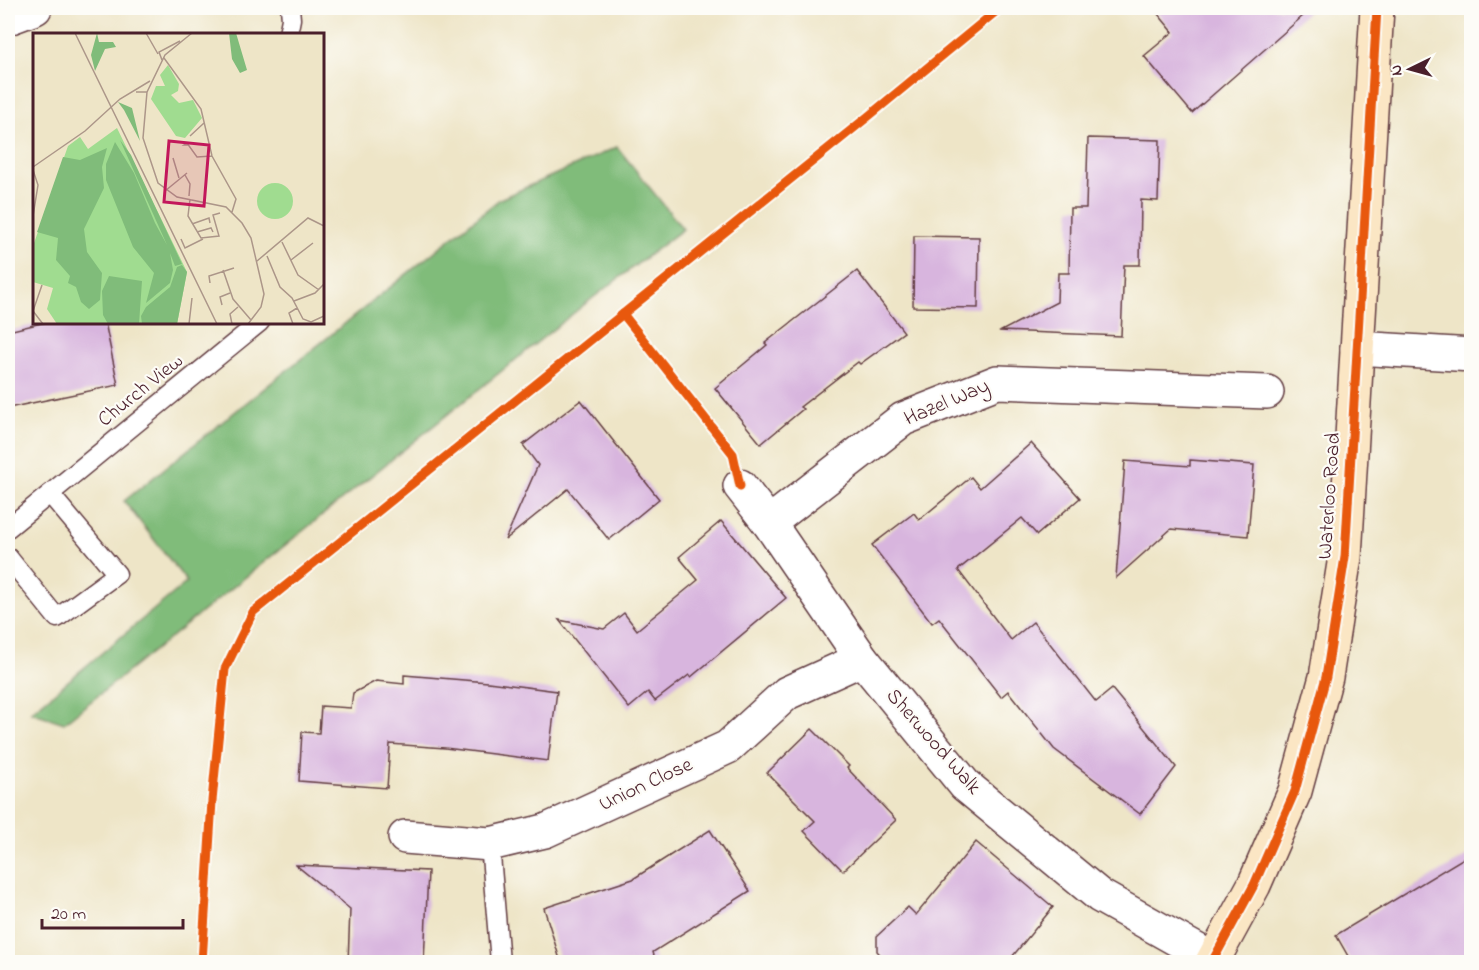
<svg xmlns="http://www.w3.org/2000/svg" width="1479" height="970" font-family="'Indie Flower',sans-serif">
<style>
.forest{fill:#80bc7a;stroke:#656e52;stroke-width:1.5}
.building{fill:#d8b5de}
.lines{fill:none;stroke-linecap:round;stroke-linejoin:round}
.lane-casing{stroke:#633d42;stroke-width:21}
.street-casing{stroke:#633d42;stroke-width:36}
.secondary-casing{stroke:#633d42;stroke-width:36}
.lane{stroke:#fff;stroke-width:18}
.street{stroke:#fff;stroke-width:33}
.secondary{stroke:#fbe6c4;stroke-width:33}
.cycleway-casing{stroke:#fdfcf7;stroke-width:13}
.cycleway{stroke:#e8590c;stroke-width:9}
.labels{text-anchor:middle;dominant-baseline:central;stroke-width:4.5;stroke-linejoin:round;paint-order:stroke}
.street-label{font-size:21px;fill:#4a1f2b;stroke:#fdfcf7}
.inset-road{fill:none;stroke:#ac9689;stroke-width:1.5}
.view{fill:#c2185b;fill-opacity:0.15;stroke:#c2185b;stroke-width:3}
.inset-edge{fill:none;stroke:#4a1f2b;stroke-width:3}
</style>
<rect width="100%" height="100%" fill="#fdfcf7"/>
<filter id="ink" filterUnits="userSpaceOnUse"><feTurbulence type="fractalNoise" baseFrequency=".0167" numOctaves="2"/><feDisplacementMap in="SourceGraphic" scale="12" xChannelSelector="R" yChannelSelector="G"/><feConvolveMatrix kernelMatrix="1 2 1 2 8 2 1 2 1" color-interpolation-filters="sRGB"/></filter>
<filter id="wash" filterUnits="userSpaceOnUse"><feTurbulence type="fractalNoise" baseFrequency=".008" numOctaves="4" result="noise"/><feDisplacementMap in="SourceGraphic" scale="24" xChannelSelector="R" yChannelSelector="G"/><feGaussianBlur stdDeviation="1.35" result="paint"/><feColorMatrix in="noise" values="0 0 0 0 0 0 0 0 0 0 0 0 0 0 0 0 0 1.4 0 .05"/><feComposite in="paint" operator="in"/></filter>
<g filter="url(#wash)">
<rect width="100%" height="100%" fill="#eee5c7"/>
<path class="forest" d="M617 147 683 229 585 304 64 723 31 712 187 582 124 501 500 199Z"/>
<g id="blocks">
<g class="building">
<path d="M1153 8H1312L1192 113 1144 56 1173 32Z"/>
<path d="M1088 138 1160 140 1158 201 1141 200 1140 265H1124L1121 336 1001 331 1057 302 1058 273H1069L1070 208H1086Z"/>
<path d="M914 236 979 237 978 308 913 307Z"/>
<path d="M857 271 904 332 860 364 858 362 800 407 803 409 761 444 715 388 767 345 765 343Z"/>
<path d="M46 322H105L118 385 8 408V331Z"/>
<path d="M581 400 659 499 609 540 568 489 505 540 538 465 523 445Z"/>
<path d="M1031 443 1080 498 1037 535 1022 518 958 570 1011 640 1033 622 1096 702 1112 689 1176 767 1140 814 1054 749 1008 691 1001 697 939 618 932 623 872 545 914 513 919 520 971 477 980 488Z"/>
<path d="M1190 460 1254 465 1248 536 1171 529 1116 578 1125 461 1190 466Z"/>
<path d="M721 521 786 598 691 677 689 675 655 701 648 692 629 708 559 620 604 629 624 613 637 630 698 580 679 557Z"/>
<path d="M404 675 488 682 557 691 548 761 445 748 390 744 387 788 299 781 302 732 319 733 321 706 351 708 353 693 376 681 404 684Z"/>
<path d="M812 729 849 766 847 768 896 820 843 871 804 831 815 821 767 773Z"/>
<path d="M710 830 750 891 653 952 656 963H561L544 908 633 879Z"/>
<path d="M976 842 1053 907 1007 963H888L877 951V936L908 907 916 915Z"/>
<path d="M1472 853V963H1352L1336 935Z"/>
<path d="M296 865 428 871 424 963H348L350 909Z"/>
</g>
</g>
</g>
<g filter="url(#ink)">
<use href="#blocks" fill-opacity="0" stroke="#633d42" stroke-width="1.5"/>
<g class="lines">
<defs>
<g id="lane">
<path d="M288 34 291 19 290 8"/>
<path d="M8 528 260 322"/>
<path d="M8 557 57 618 117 574 50 494"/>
<path d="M490 844 500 962"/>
</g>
<g id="street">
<path d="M8 18 35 8"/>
<path d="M1357 348 1472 355"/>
<path d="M740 486 769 523 862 659 965 785 1100 896 1214 960"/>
<path d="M769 523 903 419 997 382 1267 392"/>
<path d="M405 837 490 844 545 831 728 747 787 693 862 659"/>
</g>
<path id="secondary" d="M1212 962 1254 885 1295 791 1326 677 1345 557 1377 8"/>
</defs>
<use href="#lane" class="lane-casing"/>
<use href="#street" class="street-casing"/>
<use href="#secondary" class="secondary-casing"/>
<use href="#lane" class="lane"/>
<use href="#street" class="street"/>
<use href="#secondary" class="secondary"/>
<defs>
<g id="cycleway">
<path d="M623 314 733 454 740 486"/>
<path d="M202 962 212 801 225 669 253 612 870 115 1000 8"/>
<path d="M1212 962 1254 885 1295 791 1326 677 1345 557 1377 8"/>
</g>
</defs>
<use href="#cycleway" class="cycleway-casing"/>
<use href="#cycleway" class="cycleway"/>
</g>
</g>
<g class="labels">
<g class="street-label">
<text transform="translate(141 391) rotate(-39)">Church View</text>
<text transform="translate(947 403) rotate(-23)">Hazel Way</text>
<text transform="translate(1330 496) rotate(-86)">Waterloo Road</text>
<text transform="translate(933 742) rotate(49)">Sherwood Walk</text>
<text transform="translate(646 785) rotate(-25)">Union Close</text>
</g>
</g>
<g transform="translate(33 33)">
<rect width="291" height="291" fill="#eee5c7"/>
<path d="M135 32 146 51 145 58 138 62 146 70 160 67 169 85 152 105 143 103 118 66 123 53H132L127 42ZM84 95 154 239 144 291H24L14 276 20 255 0 249V213L35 113 47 104 55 116ZM224 168a18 18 0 1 1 36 0a18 18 0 1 1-36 0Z" fill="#a0dc90"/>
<path d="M64 0 66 9H80L83 14 72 16 62 38 58 22ZM196 0H203L214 37 207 40 199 26ZM85 69 99 75 107 108 91 77ZM87 107 98 122 149 231 142 233 137 220 140 237 137 250 113 270 121 240 100 214 73 147V131L82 109 101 140 122 190 134 212ZM74 115 69 134 71 155 51 196 54 219 69 240 67 267 56 276 48 269 43 254 35 250 37 243 23 227 25 205 4 199 30 124 47 127ZM149 232 154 239 144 291H109L108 283 113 274 137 254 144 234ZM76 243 109 248 106 291H75L70 282 69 258Z" fill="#80bc7a"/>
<path class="inset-road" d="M42 0 184 291M113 0 125 21M131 25 168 76 179 123 203 166 199 179M129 27 126 19 147 8M103 59H114L132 22 159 0M114 59 110 105 125 150 144 164 193 174 209 190 218 205 231 261 228 274 215 291M157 103 171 90M156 112H151L154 110 164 124 179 123M140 125 146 145M0 134 52 98 87 66 117 48M0 137 5 152 0 183M152 142 157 151 156 163M132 158 154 140M157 166 155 183 168 205 186 203 180 182 187 180M159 191 176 185 177 190M164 199 178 195 180 199M148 206 152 215 170 206M249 209 265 242 286 257M234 223 247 254 259 265 270 286 278 289 291 283M258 227 280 210M224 228 275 185 291 193M190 237 200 266 218 287M177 250 176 243 201 235M9 252 0 278 10 291M261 268 282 260 291 251M189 272 187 264 197 260M156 291 159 265M199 291 197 281 205 274M260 291 256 280 264 275"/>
<path class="view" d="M136 108 176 112 171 173 131 169Z"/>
<rect width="291" height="291" class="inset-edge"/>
</g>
<rect width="1479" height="970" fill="none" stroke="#fdfcf7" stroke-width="30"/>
<g transform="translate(1410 69) rotate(265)" stroke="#fdfcf7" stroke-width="4.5" paint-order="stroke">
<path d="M0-4.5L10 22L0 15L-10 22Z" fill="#4a1f2b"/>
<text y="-9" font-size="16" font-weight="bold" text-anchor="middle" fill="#4a1f2b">N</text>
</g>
<path d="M42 919v9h141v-9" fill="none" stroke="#4a1f2b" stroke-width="3"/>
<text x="51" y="919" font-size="18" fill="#4a1f2b" stroke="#fdfcf7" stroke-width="4.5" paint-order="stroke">20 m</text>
</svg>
